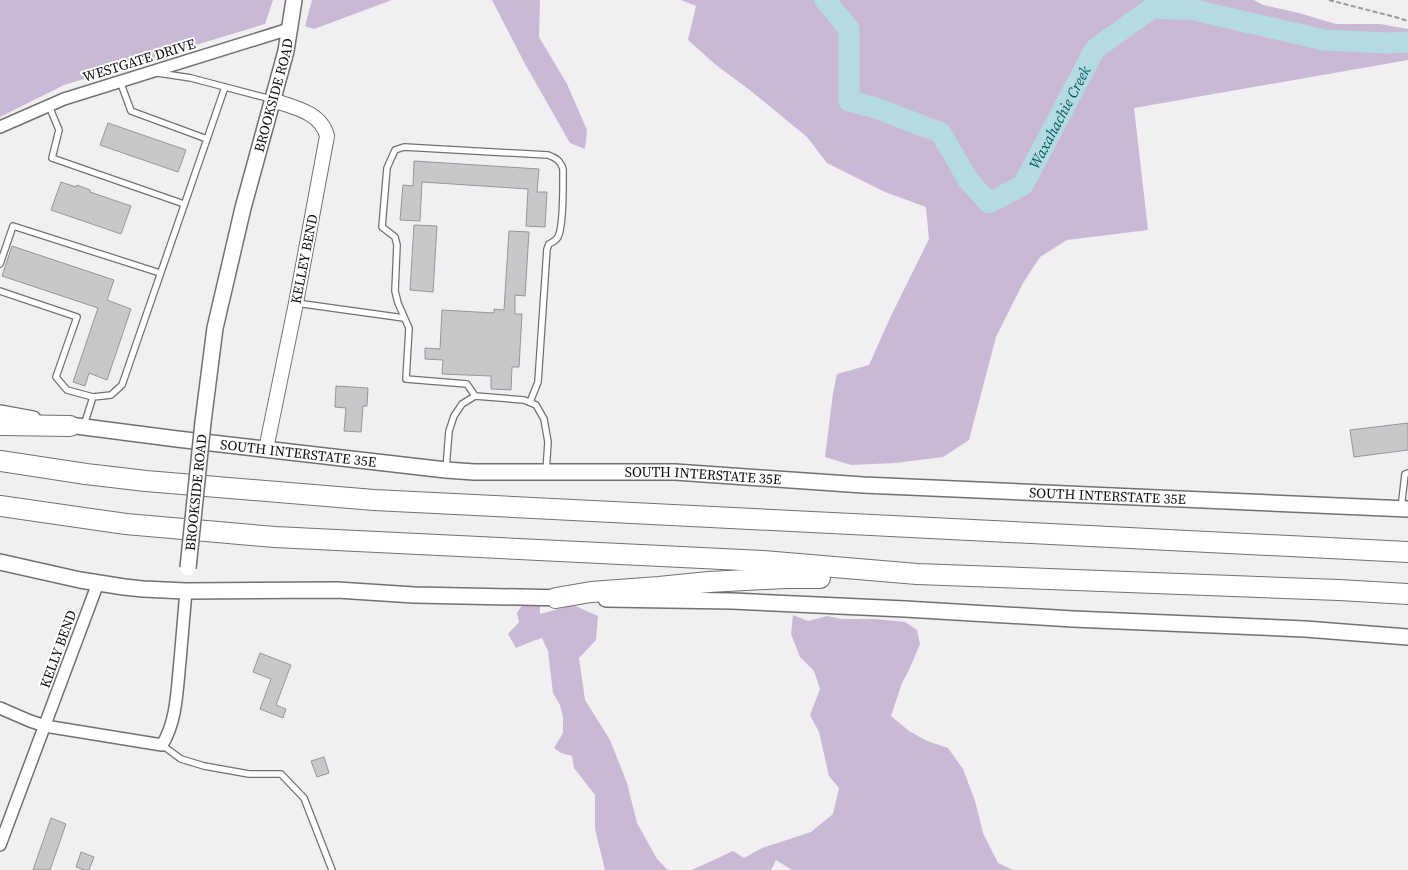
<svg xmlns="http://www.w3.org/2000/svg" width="1408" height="870" font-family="'Source Serif 4',serif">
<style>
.forest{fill:#c9b9d5}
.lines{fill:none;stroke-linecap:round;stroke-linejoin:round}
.river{stroke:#b4dce0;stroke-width:21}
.building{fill:#c8c7ca;stroke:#979699}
.service-casing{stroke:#727073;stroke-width:8}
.minor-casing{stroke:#727073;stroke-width:14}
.tertiary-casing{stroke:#727073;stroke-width:16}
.secondary-casing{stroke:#727073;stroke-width:18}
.motorway-casing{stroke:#727073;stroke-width:22}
.path{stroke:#99989a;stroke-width:2;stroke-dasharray:5 2.5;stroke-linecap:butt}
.service{stroke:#fff;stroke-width:5.5}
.minor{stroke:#fff;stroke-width:11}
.tertiary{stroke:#fff;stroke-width:14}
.secondary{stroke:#fff;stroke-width:15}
.motorway{stroke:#fff;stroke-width:20}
.secondary-bridge-casing{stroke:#727073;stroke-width:18;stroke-linecap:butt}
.secondary-bridge{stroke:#fff;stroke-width:15}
.labels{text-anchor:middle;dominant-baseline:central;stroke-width:4;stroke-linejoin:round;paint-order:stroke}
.street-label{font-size:14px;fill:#0e0e0f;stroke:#fff}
.water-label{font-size:15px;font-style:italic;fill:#015961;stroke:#fff}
</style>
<rect width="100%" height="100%" fill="#f1eff2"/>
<g class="forest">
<path d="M0 0H273L265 24 64 85 0 117Z"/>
<path d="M312 0H392L314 29 305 26Z"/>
<path d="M492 0H540L539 37 567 84 587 130 585 149 570 143 525 64Z"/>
<path d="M681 0H1254L1263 5 1299 13 1336 24H1380L1408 29V60L1134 108 1148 230 1067 240 1040 257 1023 283 996 337 969 440 943 457 895 463 851 465 825 457 833 393 837 374 869 365 890 318 929 239 926 207 885 192 827 163 807 137 751 91 716 65 688 40 696 6Z"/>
<path d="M524 602 540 604V614L573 605 598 616 596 640 579 658 585 700 610 740 627 783 637 823 657 859 668 870H605L595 829V795L574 768 572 756 561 753 554 748 563 733V717L560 705 553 693 548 651 542 638 533 641 516 648 508 634 519 622 517 613Z"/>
<path d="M793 615 808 621 827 616 842 619H875L905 622 917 630 920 644 909 670 902 683 891 716 909 731 927 741 948 748 963 769 975 801 983 833 998 863 1013 870H792L776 860 771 870H692L733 851 744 858 762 848 811 832 833 814 839 788 829 776 819 732 810 715 820 689 814 671 800 657 791 634Z"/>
</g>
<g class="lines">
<path class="river" id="s1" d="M825 0 849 29V101L876 108 941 133 968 180 989 203 1023 185 1095 49 1152 8 1194 10 1324 40 1387 43 1408 42"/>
</g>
<g class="building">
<path d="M108 123 186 150 178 172 100 145Z"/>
<path d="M414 161 539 169 537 192H547L545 227 526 226 528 189 422 182 420 221 400 220 403 185 413 186Z"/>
<path d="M61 182 76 187 77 185 90 190V192L131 206 121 234 51 210Z"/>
<path d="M414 225 437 226 433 292 410 290Z"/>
<path d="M509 231 529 232 525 296 515 295V314H522L519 367H512L511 390 491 389V376L442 374 443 360 425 359V348L440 349 442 310 494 313V309L504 310Z"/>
<path d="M12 246 114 280 107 300 131 309 107 380 89 373 85 386 73 382 98 308 2 276Z"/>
<path d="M336 386 368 388 367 406H363L361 432 344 431 346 408 335 407Z"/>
<path d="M1408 423V450L1354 457 1350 430Z"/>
<path d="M260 653 291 665 276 705 286 709 283 718 260 709 271 679 253 672Z"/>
<path d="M324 757 329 773 317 777 311 761Z"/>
<path d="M51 818 66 824 50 870H33Z"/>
<path d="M81 852 94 857 89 870H84L76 867Z"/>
</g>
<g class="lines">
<defs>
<g id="service">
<path d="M158 73 191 78 225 87"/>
<path d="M120 81 131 111 207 139"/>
<path d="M49 106 59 130 52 158 184 204"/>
<path d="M0 264 13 226 160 273"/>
<path d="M0 291 77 317 56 377 67 390 93 397"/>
<path d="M296 303 404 318"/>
<path d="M475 396 467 384 406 379 409 328 398 303 395 291 397 245 395 237 382 227 387 168 395 150 404 147 548 155C556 158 560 160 563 169 563 183 564 225 558 237 556 241 553 242 549 244L547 249 538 382 530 402"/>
<path d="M84 425 93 397 111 395 122 385 225 87 271 99"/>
<path d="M446 469 449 431 454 416 462 404 475 396 524 400 536 405 544 419 548 442 546 472"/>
<path d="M1401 509 1405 474 1408 473"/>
<path d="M162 745 181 759 204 766 249 774H281L304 798 332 870"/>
</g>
<g id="minor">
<path d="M0 127 64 99 289 29"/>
<path d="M0 708 30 721 45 726 162 745C177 721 177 689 180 661 182 638 184 615 186 591"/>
<path d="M0 845 98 583"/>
</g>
<path id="tertiary" d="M266 449 296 303 327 136C321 112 293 107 272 100"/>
<g id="secondary">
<path d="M0 413 33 419"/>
<path id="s2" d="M203 422 215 328 243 208 286 51 294 0"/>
<path id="s3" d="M61 424 177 439 446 470 474 472H675L863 485 1408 509"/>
<path d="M0 562 80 580 124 587 143 589 186 591 337 590 414 595 566 598"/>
<path d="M606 599 732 601 905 609 1073 619 1305 629 1408 637"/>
</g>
<g id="motorway">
<path d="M0 425 70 426"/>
<path d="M0 461 86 474 146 481 374 500 1408 552"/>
<path d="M0 506 126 524 275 537 763 561 917 574 1339 590 1408 594"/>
<path d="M556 598 591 592 659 587 709 582 785 578H820"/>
</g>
</defs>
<use href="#service" class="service-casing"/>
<use href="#minor" class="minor-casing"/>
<use href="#tertiary" class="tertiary-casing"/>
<use href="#secondary" class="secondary-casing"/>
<use href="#motorway" class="motorway-casing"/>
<path class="path" d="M1329 0 1395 17 1408 21"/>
<use href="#service" class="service"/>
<use href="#minor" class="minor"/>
<use href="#tertiary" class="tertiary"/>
<use href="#secondary" class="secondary"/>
<use href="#motorway" class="motorway"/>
<defs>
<g id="secondary-bridge">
<path id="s4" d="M188 568 203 422"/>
</g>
</defs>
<use href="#secondary-bridge" class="secondary-bridge-casing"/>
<use href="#secondary-bridge" class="secondary-bridge"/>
</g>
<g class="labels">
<g class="street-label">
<text transform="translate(139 60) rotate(-17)">WESTGATE DRIVE</text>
<text stroke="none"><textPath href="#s2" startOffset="335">BROOKSIDE ROAD</textPath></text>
<text transform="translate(304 259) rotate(-79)">KELLEY BEND</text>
<text stroke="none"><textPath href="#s3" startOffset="239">SOUTH INTERSTATE 35E</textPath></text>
<text stroke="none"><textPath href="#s3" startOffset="645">SOUTH INTERSTATE 35E</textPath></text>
<text stroke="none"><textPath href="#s4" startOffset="76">BROOKSIDE ROAD</textPath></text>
<text stroke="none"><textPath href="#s3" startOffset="1050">SOUTH INTERSTATE 35E</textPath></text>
<text transform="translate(58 649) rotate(-70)">KELLY BEND</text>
</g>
<g class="water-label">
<text stroke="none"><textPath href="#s1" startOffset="408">Waxahachie Creek</textPath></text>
</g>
</g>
</svg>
